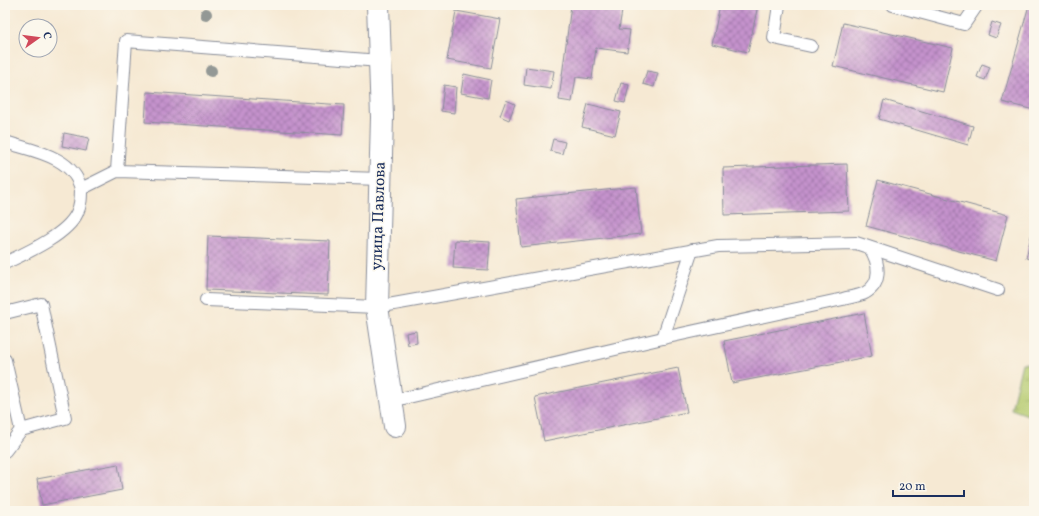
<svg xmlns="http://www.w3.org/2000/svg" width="1039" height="516" font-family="Vollkorn,serif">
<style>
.grass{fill:url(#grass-tufts);stroke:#687d66}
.building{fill:url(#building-cross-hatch)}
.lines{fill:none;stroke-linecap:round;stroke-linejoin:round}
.service-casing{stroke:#888c98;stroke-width:14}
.minor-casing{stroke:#888c98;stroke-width:24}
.service{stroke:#fff;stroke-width:12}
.minor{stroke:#fff;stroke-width:22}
.tree{fill:#939895}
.labels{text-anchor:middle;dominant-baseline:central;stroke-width:3;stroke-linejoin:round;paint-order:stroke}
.street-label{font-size:16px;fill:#1b2f5e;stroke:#fbf7ec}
</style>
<defs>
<pattern id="grass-tufts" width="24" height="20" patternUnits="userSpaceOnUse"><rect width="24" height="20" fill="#b6cb6f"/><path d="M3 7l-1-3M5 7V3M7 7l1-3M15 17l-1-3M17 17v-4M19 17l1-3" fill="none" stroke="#93a55e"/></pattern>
<pattern id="building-cross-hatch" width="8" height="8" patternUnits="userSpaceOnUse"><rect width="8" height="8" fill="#c592cc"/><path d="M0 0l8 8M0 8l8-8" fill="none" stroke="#9f78a9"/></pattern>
</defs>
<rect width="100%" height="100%" fill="#fbf7ec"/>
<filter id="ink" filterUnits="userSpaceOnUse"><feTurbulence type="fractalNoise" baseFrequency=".025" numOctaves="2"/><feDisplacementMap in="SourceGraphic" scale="8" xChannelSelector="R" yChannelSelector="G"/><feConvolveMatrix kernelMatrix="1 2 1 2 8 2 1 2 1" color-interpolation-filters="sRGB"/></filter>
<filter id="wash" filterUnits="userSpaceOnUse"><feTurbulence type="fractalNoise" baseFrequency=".012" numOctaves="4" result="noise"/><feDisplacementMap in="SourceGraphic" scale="16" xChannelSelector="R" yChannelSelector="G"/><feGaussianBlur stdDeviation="0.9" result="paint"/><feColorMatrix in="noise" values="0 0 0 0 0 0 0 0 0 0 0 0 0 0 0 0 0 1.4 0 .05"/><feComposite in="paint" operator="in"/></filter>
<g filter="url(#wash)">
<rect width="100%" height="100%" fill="#f6e9d3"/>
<path class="grass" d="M1022 363 1034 364V419L1033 417 1011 409Z"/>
<g id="blocks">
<g class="building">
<path d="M571 5H623L619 29 630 30 627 52 596 48 592 79 576 77 572 102 559 100Z"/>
<path d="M720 5H758L748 52 712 44Z"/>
<path d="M1029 5H1034V110L1002 102Z"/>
<path d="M456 11 500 19 491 68 447 60Z"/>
<path d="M992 22 1001 25 996 38 988 35Z"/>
<path d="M843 23 953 48 943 92 833 66Z"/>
<path d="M982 64 990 67 985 80 977 77Z"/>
<path d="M526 67 554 71 551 89 524 85Z"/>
<path d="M647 71 658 73 654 87 643 84Z"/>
<path d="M464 74 491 80 488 98 461 93Z"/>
<path d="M621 83 629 85 625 103 616 101Z"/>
<path d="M444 85 456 87 454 113 441 111Z"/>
<path d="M147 92 344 105 342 135 145 122Z"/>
<path d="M506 100 515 104 509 120 500 116Z"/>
<path d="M884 100 973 126 968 145 879 119Z"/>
<path d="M588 104 621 112 615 135 582 127Z"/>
<path d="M64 133 89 138 86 151 62 146Z"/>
<path d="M553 139 565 142 562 154 550 151Z"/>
<path d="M847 164 849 211 724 215 723 168Z"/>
<path d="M878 180 1008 215 996 261 866 226Z"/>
<path d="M636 187 641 234 521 247 516 199Z"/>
<path d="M1033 228H1034V260L1026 258Z"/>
<path d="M208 236 330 241 328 295 206 290Z"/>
<path d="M455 240 490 242 488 270 453 268Z"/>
<path d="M864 313 872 356 732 383 724 341Z"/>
<path d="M416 331 417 343 408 345 406 333Z"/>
<path d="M678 368 687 412 544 441 535 397Z"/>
<path d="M118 464 122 490 42 505 37 479Z"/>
</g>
</g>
</g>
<g filter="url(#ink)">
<use href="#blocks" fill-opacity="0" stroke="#888c98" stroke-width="1"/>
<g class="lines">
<defs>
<g id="service">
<path d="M779 5 774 38 811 46"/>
<path d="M893 5 964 24 977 5"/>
<path d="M5 142C33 151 73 156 81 189L117 171 381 179"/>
<path d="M117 171 126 41 380 61"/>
<path d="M5 263C26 253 67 235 77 213 81 205 81 197 81 189"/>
<path d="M206 300 377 307 718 246 856 243 998 290"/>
<path d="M5 313 41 304 65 418 21 430 5 360"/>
<path d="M663 338 692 250"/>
<path d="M391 401 663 338 843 299C850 297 859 296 865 293 883 283 879 262 870 248"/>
<path d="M5 451 21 430"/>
</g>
<path id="minor" d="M378 5 382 117 377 307 395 426"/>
</defs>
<use href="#service" class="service-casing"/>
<use href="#minor" class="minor-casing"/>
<use href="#service" class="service"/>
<use href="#minor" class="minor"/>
</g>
<g class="tree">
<circle cx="206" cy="14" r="6"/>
<circle cx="211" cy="71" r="6"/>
</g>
</g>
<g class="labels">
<g class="street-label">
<text transform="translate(379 216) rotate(-88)">улица Павлова</text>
</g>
</g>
<rect width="1039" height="516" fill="none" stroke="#fbf7ec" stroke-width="20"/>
<g transform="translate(38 38) rotate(76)"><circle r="19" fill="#fbf7ec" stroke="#a1a7b3"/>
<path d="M0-3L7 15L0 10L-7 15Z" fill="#d1495b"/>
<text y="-6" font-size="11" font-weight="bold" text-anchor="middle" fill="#1b2f5e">С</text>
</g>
<path d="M893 490v6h71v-6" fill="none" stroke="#1b2f5e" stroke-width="2"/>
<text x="899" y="490" font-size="12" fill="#1b2f5e" stroke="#fbf7ec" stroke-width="3" paint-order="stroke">20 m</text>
</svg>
